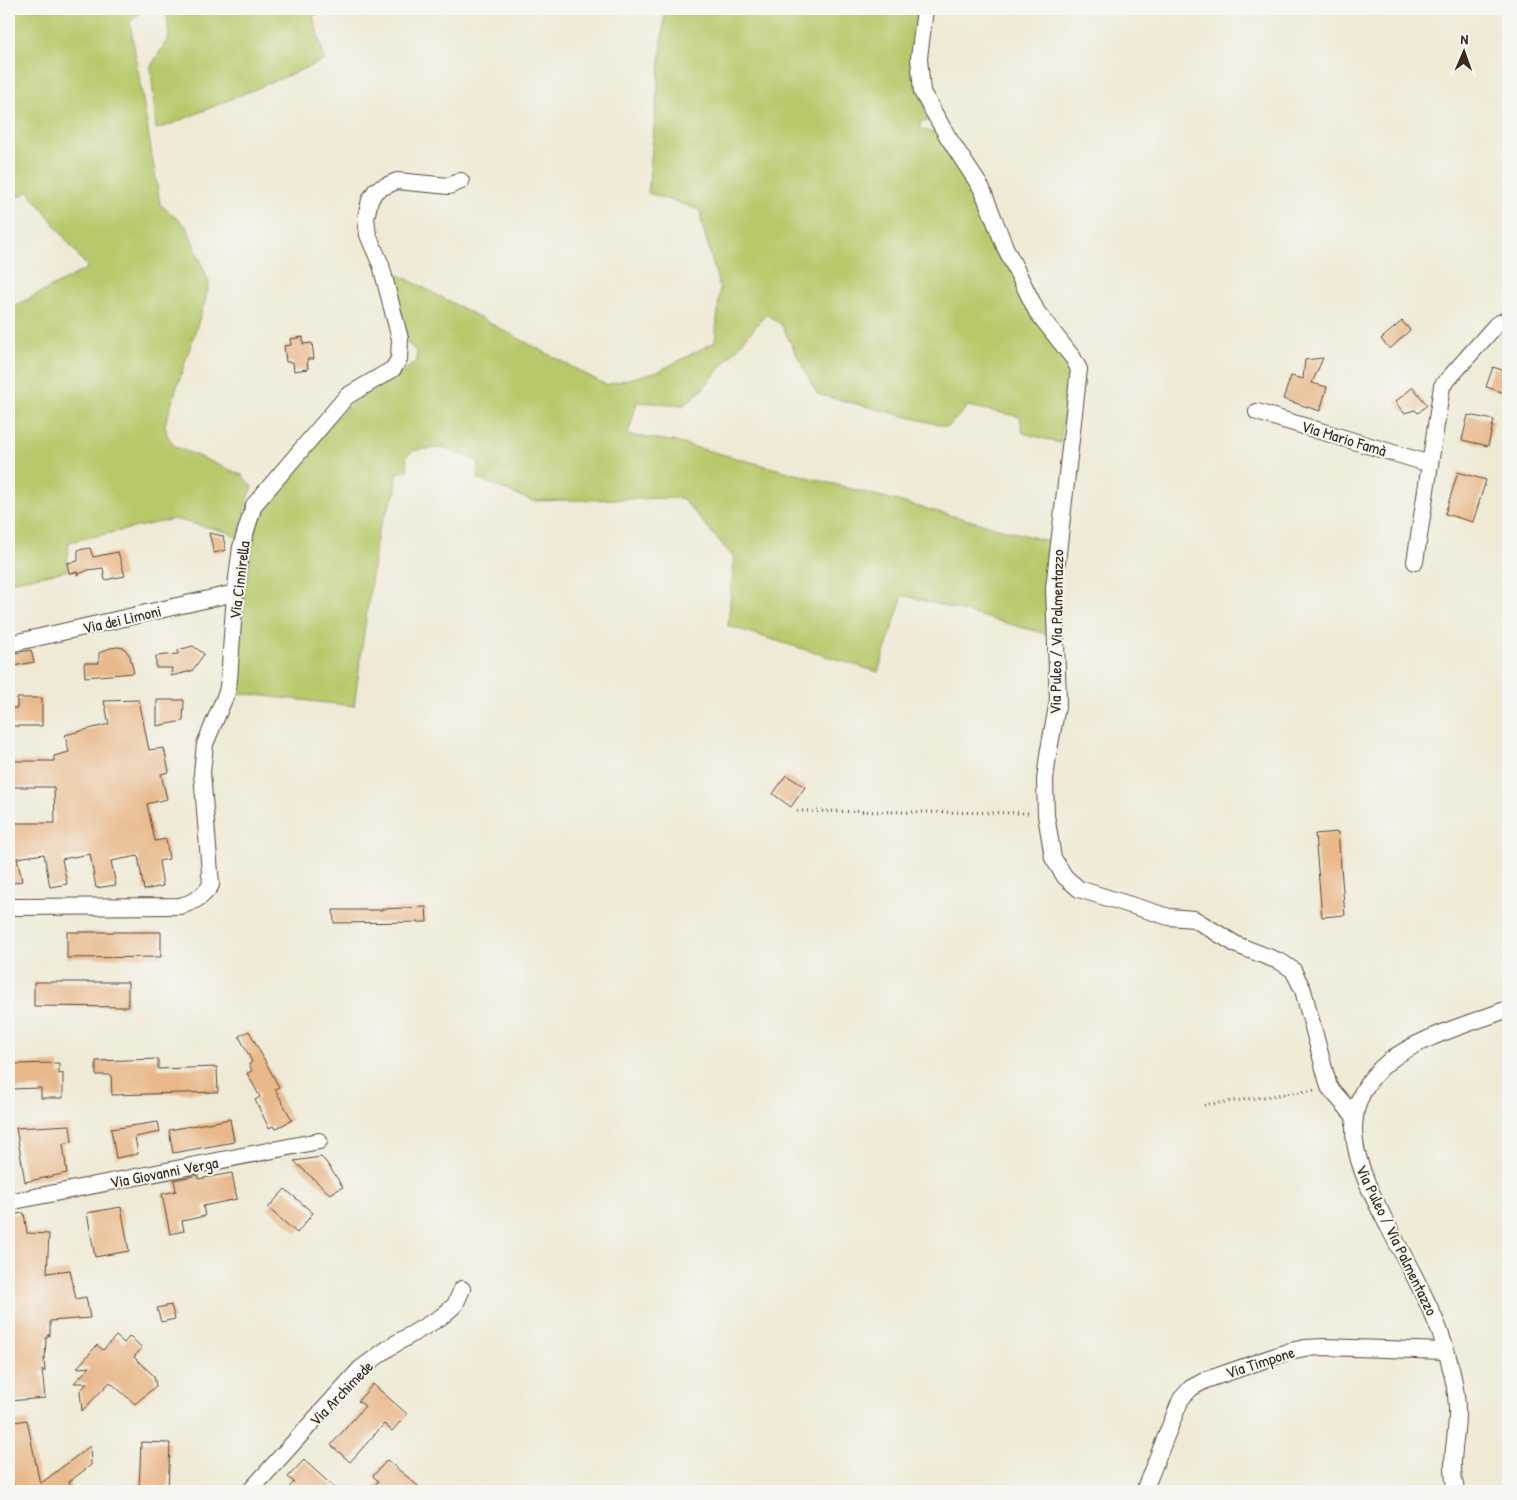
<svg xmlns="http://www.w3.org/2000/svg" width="1517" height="1500" font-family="'Patrick Hand',sans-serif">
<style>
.green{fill:#b8c96c;stroke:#7a7a45}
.building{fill:#e9b98b}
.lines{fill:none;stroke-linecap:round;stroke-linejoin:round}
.minor-casing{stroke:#564739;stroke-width:18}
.path{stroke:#564739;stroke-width:3;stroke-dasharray:1 4;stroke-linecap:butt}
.minor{stroke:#fff;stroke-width:16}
.labels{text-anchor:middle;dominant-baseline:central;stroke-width:4;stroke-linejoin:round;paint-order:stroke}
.street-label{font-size:16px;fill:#3b2a1e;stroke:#f6f6f2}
</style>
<rect width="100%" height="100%" fill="#f6f6f2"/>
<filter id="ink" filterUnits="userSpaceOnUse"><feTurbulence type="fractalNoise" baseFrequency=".02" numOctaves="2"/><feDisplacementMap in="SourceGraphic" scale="10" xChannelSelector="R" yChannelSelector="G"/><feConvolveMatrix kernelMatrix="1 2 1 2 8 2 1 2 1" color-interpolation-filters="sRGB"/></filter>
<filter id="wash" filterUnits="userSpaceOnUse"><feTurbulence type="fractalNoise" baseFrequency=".0096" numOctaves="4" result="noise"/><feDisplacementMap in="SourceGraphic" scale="20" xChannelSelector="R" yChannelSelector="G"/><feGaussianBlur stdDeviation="1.12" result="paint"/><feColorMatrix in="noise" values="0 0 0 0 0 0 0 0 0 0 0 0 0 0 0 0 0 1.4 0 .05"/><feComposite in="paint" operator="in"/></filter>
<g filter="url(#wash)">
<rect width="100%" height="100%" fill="#efead5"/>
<g class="green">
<path d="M9 9H144L130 22 160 204 187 227 209 283 206 298 165 424 167 435 174 446 242 475 253 488 247 499 238 539 228 532 174 519 69 542 66 571 9 582V309L88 268 29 191 9 202Z"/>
<path d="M169 9H328L313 16 325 60 169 125 156 129 151 66 169 37 167 14Z"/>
<path d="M665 9H919L925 113 929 121H920L921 129 941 135 976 190 1068 360 1071 369 1070 378 1060 443 1023 433 1020 417 968 406 948 427 817 394 781 324 766 314 701 391 684 405 637 402 628 435 672 441 1051 542 1048 587 1050 635 903 595 878 672 728 626 734 558 682 498 532 501 478 479 479 462 444 448 414 450 406 456 408 470 396 474V491L378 531 354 706 238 693 244 591 256 527 264 511 276 498 285 481 338 416 352 403 404 371 417 361 416 350 408 344 392 271 606 385 659 371 715 342 720 289 703 228 700 210 648 193Z"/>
</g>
<g id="blocks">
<g class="building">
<path d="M1402 321 1410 330 1390 349 1381 339Z"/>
<path d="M303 337V344L312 343 314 359H307L308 369 294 371 293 362H286L284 346 291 345 290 339Z"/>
<path d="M1323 358 1312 383 1327 387 1320 411 1283 399 1291 376 1303 379 1305 360Z"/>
<path d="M1493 367 1508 372V394L1486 387Z"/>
<path d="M1413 387 1427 405 1418 413 1415 410 1404 413 1395 402Z"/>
<path d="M1468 415 1494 420 1488 446 1462 440Z"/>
<path d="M1458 472 1486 480 1473 522 1445 514Z"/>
<path d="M209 533 223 536 226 550 214 553Z"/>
<path d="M90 548 93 557 118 552 125 576 105 580 103 568 88 570 77 575 78 572 69 573 67 563 78 561V550Z"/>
<path d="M193 646 204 654 192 671 171 676 172 668H156V656L178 654V650Z"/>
<path d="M118 647 124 648 130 656 134 673 85 677 84 663H99V653L110 648Z"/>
<path d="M31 650 34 662 14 666 11 654Z"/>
<path d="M17 698H42V726H12V708H17Z"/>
<path d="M139 700 149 750 164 748 169 772 161 774 167 799 147 804 155 841 166 839 169 859 159 861 163 886 144 890 138 856 111 861 116 885 96 888 90 854 62 859 67 884 50 887 44 854 17 858 22 881 9 884V823H55L54 787H9V761H54V756L69 752 65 735 109 724 104 701Z"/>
<path d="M157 700H184L183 721 157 726Z"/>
<path d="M786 775 805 787 791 807 773 794Z"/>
<path d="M1338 832 1345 915 1322 917 1315 834Z"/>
<path d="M426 907 427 922 334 923 333 910H382V909Z"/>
<path d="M67 932H161V957L67 958Z"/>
<path d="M34 982H128V1007L34 1006Z"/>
<path d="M249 1031 279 1087 275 1089 292 1120 275 1129 273 1126 269 1128 255 1100 260 1097 247 1073 252 1071 249 1064 252 1062 239 1036Z"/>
<path d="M158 1059V1069L217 1067 218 1092 112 1095 111 1075H96V1061Z"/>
<path d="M59 1063V1074L63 1073V1098H41V1088L9 1089V1076H13V1064Z"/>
<path d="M230 1119 234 1142 173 1153 169 1130Z"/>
<path d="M158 1122 160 1132 135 1137 138 1154 116 1158 111 1129Z"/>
<path d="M70 1125 72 1142 63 1144 67 1173 25 1182 16 1128Z"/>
<path d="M321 1157 326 1162 343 1187 330 1194 294 1161Z"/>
<path d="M232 1173 237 1199 203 1206 205 1216 182 1221 184 1231 170 1234 162 1194 176 1191 174 1180 198 1175V1179Z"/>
<path d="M285 1189 313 1213 297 1233 268 1208Z"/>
<path d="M121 1207 129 1251 95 1257 87 1213Z"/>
<path d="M24 1213 27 1233 49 1234 47 1273 70 1270 76 1299 86 1297 90 1318 50 1321V1336L48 1334V1337H46L45 1360 44 1358 45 1372 42 1369 45 1398 9 1401V1324H12L11 1290H9V1215Z"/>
<path d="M171 1305 175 1319 161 1322 157 1308Z"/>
<path d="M116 1336 124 1343 130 1336 142 1348 134 1357 154 1376 156 1386 135 1404 110 1382 82 1411 80 1391 87 1383H74L90 1367 77 1368 97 1345 103 1350Z"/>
<path d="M373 1384 407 1414 392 1431 384 1424 350 1462 331 1445 365 1406 358 1401Z"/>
<path d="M27 1420 40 1484 90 1446 91 1465 69 1482 73 1491H15L9 1462V1423Z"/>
<path d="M141 1442 170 1443 168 1491H139Z"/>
<path d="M304 1460 338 1491H286L294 1482 288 1477Z"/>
<path d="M387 1460 424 1491H370L378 1481 373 1476Z"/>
</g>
</g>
</g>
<g filter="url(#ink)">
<use href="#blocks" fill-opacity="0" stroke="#564739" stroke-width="1"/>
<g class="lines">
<defs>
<g id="minor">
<path d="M925 9 919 58 922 92 948 137 982 189 1005 247 1037 312 1073 358 1079 369 1054 588 1058 701 1048 755 1045 780 1046 815 1053 858 1065 877 1079 889 1169 917 1194 919 1237 945 1281 962 1293 970 1303 990 1329 1087 1355 1117"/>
<path d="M1257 412 1430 464"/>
<path d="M1415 562 1442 386 1496 325 1508 319"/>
<path d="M9 644 235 593"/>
<path d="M9 907 180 906C194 902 203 897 211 885L202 773 205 744 227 692 229 680 235 593 241 547 254 505 347 396 393 369 399 359 400 339 381 265 368 235 366 218 370 200 376 190 397 181 449 186 461 181"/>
<path d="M9 1202 319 1141"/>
<path d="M250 1491 360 1369 390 1347 441 1317 455 1305 462 1289"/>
<path d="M1144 1491 1181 1399 1191 1388 1206 1380 1290 1351 1305 1348 1324 1347 1445 1351"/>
<path d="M1456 1491C1449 1462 1456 1445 1457 1416 1458 1391 1449 1356 1440 1332 1426 1295 1406 1261 1388 1226 1360 1172 1328 1111 1388 1062 1417 1038 1472 1023 1508 1009"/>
</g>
</defs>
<use href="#minor" class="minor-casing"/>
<g class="path">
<path d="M797 811 1032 813"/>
<path d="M1204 1105 1315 1090"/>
</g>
<use href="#minor" class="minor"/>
</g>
</g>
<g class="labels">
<g class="street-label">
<text transform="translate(1344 438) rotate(17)">Via Mario Famà</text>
<text transform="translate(239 580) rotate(-83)">Via Cinnirella</text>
<text transform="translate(122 619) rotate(-13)">Via dei Limoni</text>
<text transform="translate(1056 632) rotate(-89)">Via Puleo / Via Palmentazzo</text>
<text transform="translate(164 1172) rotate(-11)">Via Giovanni Verga</text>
<text transform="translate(1397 1240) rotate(64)">Via Puleo / Via Palmentazzo</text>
<text transform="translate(1260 1362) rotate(-18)">Via Timpone</text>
<text transform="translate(341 1393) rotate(-46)">Via Archimede</text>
</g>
</g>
<rect width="1517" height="1500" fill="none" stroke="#f6f6f2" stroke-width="30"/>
<g transform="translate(1464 52) rotate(2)" stroke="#f6f6f2" stroke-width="4" paint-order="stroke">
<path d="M0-4L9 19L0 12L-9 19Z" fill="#3b2a1e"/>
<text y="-8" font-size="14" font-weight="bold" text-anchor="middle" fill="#3b2a1e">N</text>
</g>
</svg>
